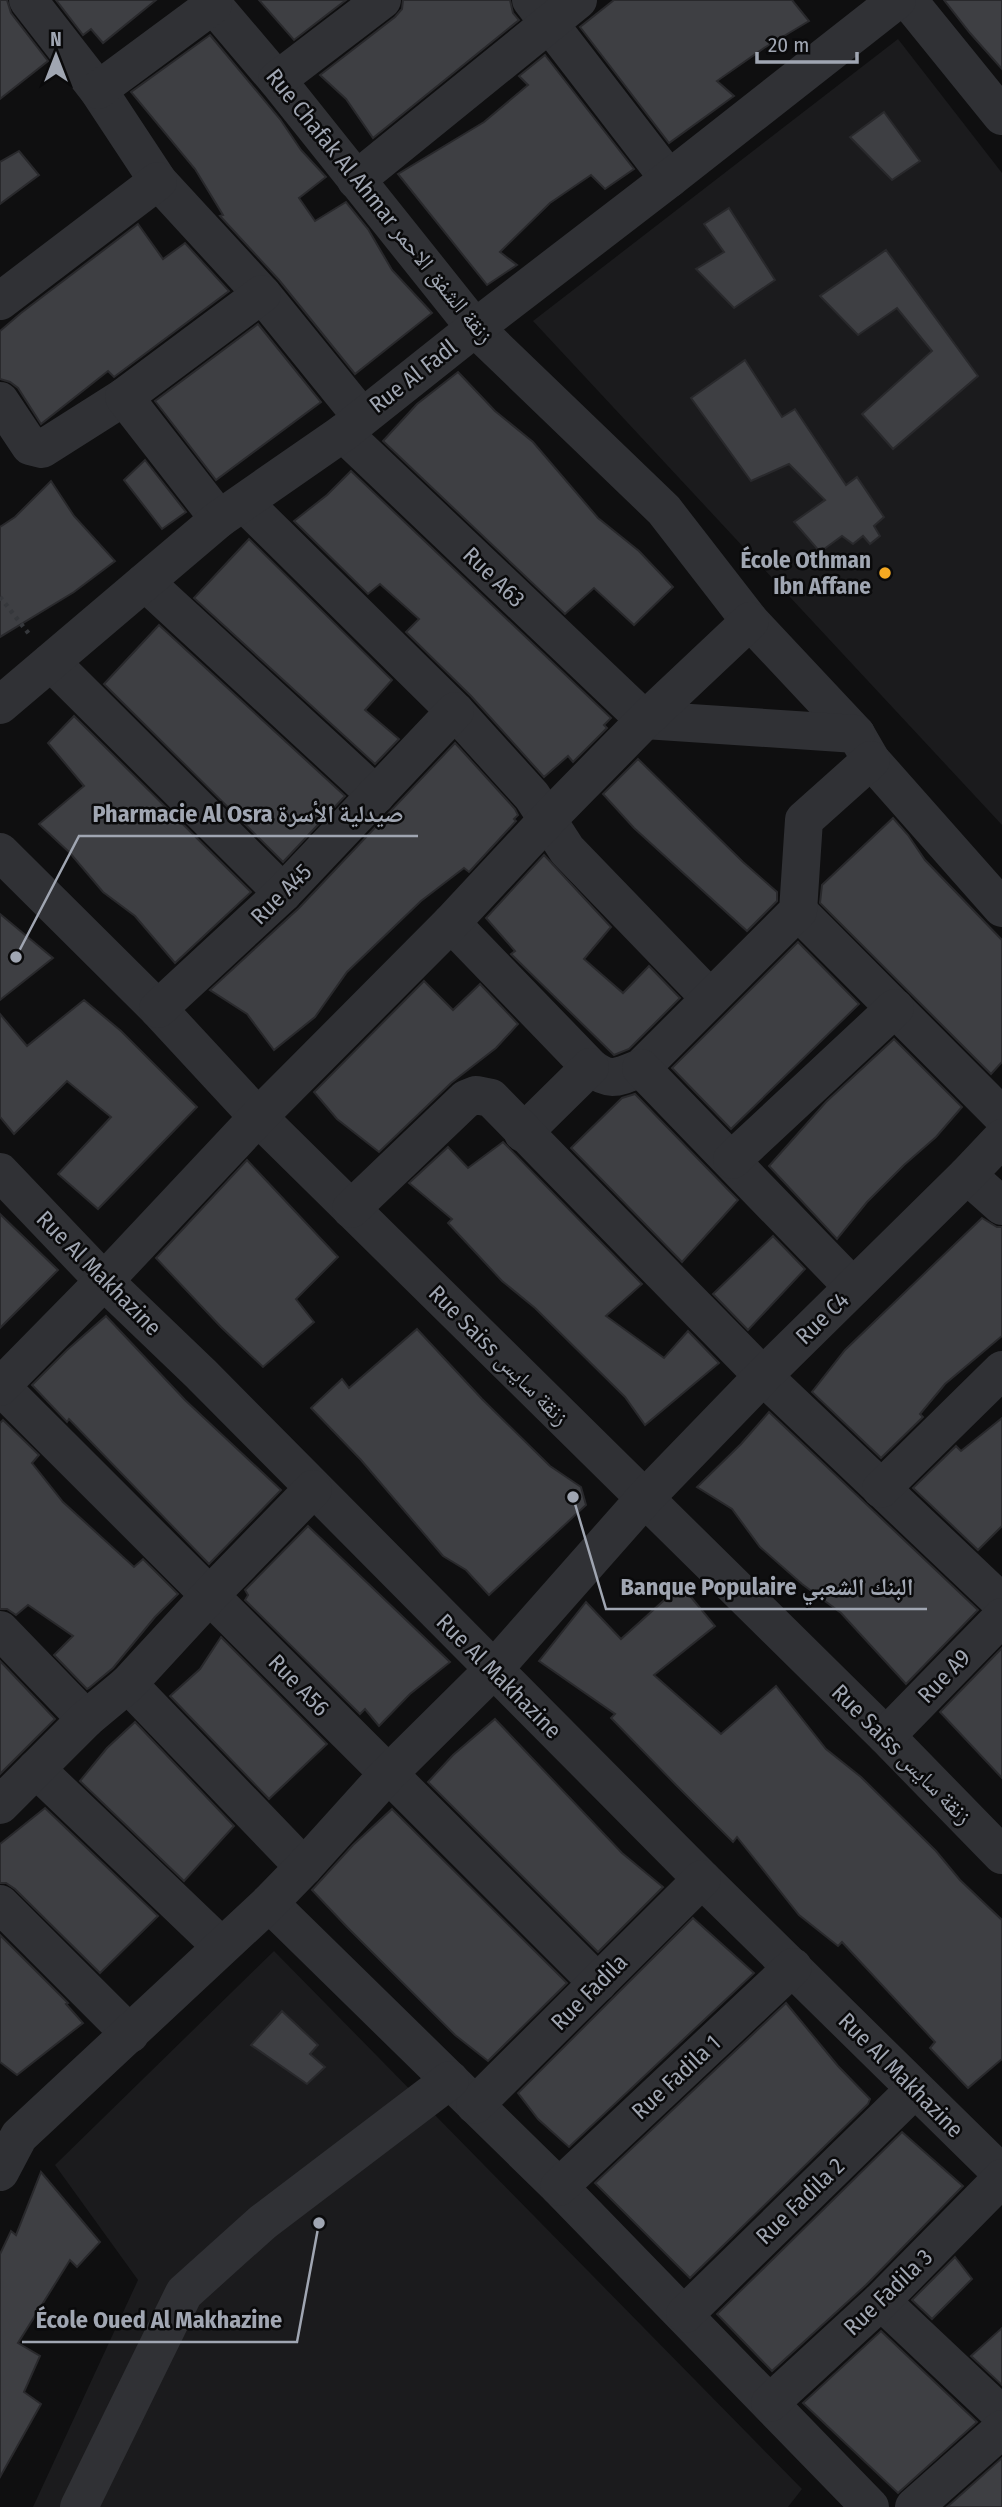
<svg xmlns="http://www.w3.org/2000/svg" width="1002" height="2507" font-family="'Fira Sans Condensed','Noto Naskh Arabic',sans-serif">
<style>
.built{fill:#1b1b1d}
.building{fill:#3e3f43;stroke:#29292c;stroke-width:2}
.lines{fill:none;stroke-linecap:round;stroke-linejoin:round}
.path{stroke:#36383c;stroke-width:4.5;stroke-dasharray:3.5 5;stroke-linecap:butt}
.minor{stroke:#303135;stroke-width:38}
.poi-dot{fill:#f5a922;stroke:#0a0a0b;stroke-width:2.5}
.labels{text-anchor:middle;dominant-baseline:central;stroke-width:5;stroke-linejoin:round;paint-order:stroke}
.street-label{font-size:23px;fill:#a0a6b2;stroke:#0a0a0b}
.poi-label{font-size:23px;font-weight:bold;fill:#a0a6b2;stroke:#0a0a0b;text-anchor:end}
.leader{fill:none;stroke:#a0a6b2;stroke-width:2.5}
.callout-dot{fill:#a0a6b2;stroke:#0a0a0b;stroke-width:2.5}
.callout-label{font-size:24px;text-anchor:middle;font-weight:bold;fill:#a0a6b2;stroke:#0a0a0b;stroke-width:5;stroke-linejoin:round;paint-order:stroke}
</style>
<rect width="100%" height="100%" fill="#0f0f10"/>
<g class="built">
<path d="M898 39 1002 173V825L533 321Z"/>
<path d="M274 1951 802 2489 788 2507H33L138 2280 55 2165Z"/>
</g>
<g class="building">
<path d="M0 0H7L11 13 48 61 0 99Z"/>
<path d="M56 0H156L103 43 91 29 83 35Z"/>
<path d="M259 0H346L294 40Z"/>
<path d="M403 0H510L513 13 519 20 373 138 346 99 320 75 395 17 402 9Z"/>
<path d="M614 0H792L809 21 764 48 717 81 734 96 669 143 580 27Z"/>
<path d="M944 0H1002V69L970 33Z"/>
<path d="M210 35 280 119 301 150 326 177 299 198 315 221 346 202 368 229 392 270 432 313 355 374 279 280 220 216 223 215 195 169 131 92Z"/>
<path d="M545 55 634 169 605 189 591 175 550 203 500 252 517 265 487 285 398 174 484 122 528 85 519 76Z"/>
<path d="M884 112 920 161 892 180 850 137Z"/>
<path d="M19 151 39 175 0 204V162Z"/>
<path d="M729 208 775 280 734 308 696 269 724 252 704 224Z"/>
<path d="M138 224 163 259 185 243 229 291 114 377 108 371 41 424 18 388 10 382 0 379V331L21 313Z"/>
<path d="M886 250 978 376 893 449 862 414 932 351 897 308 858 335 820 296Z"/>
<path d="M258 324 321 402 216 480 155 401Z"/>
<path d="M745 360 782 417 795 409 846 485 857 477 884 517 874 526 880 536 870 544 863 536 853 544 842 536 820 552 794 522 825 500 789 464 751 481 691 398Z"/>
<path d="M458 372 495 411 533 442 598 518 639 551 673 587 634 625 594 588 565 614 383 441 417 404Z"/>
<path d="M145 460 186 512 162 529 124 480Z"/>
<path d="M351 471 611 718 604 725 607 728 573 762 568 756 544 777 471 696 406 632 419 619 380 584 368 594 294 521 327 495Z"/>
<path d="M51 481 74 516 115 561 74 592 0 637V527L15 517Z"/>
<path d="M249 539 392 680 365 710 399 739 375 764 194 598Z"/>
<path d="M159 625 345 796 283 862 104 684Z"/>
<path d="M74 716 251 892 175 963 135 916 103 892 70 853 39 824 84 786 48 743Z"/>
<path d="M455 743 515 809 518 815 514 819 516 821 469 872 464 868 421 901 347 972 315 1017 274 1050 247 1014 210 990 299 908Z"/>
<path d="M638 759 743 862 777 892V901L747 931 634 828 603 794Z"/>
<path d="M893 818 908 835 925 860 1002 940V1062L991 1074 820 903 822 885Z"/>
<path d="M544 855 611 927 584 959 623 993 649 966 680 998 629 1049 614 1055 511 954 515 951 486 918Z"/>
<path d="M0 914 53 958 0 1000Z"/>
<path d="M798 942 859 1004 731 1129 672 1068Z"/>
<path d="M424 981 453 1010 480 984 518 1024 496 1048 451 1083 379 1152 337 1119 314 1092Z"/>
<path d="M84 1000 121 1031 197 1107 98 1209 58 1174 111 1117 67 1081 14 1134 0 1117V1014L27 1046Z"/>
<path d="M894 1039 962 1107 936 1137 904 1165 867 1202 837 1239 769 1166 826 1102Z"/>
<path d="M635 1094 738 1200 682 1262 571 1148 622 1098Z"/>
<path d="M503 1142 642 1284 606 1316 664 1358 688 1331 719 1363 645 1425 625 1397 535 1308 502 1281 448 1223 452 1219 409 1183 448 1147 468 1168Z"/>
<path d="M247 1160 338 1257 296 1299 314 1322 263 1367 221 1327 156 1258Z"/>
<path d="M0 1214 58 1270 0 1328Z"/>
<path d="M982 1218 997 1227H1002V1336L945 1384 920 1414 923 1417 881 1458 812 1392 845 1350Z"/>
<path d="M773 1236 805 1269 748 1330 713 1294Z"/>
<path d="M106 1316 185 1400 281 1490 209 1564 69 1419 67 1422 32 1385 67 1350Z"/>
<path d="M417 1329 482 1399 550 1466 581 1487 586 1505 489 1595 466 1570 443 1556 361 1460 311 1408 342 1379 349 1388Z"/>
<path d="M769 1412 978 1610 906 1684 841 1613 802 1584 760 1547 732 1509 697 1487 741 1444Z"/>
<path d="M1002 1418V1526L978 1550 913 1488 956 1446 961 1451Z"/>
<path d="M3 1420 39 1455 32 1463 63 1502 134 1567 143 1559 178 1594 155 1617 113 1668 89 1688 87 1689 54 1655 73 1636 28 1605 16 1615 7 1609H0V1423Z"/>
<path d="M308 1526 450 1662 410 1694 379 1726 365 1709 360 1714 245 1600 248 1595 245 1590Z"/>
<path d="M681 1585 715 1626 654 1675 721 1734 776 1686 826 1749 861 1777 936 1851 960 1880 1002 1920V2059L968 2088 930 2048 935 2042 842 1942 838 1946 799 1915 737 1837 733 1842 676 1785 611 1718 615 1714 539 1661 586 1602 621 1639Z"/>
<path d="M221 1637 327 1744 269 1799 170 1696 200 1669Z"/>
<path d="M1002 1648V1778L940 1712Z"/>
<path d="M0 1661 55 1719 0 1774Z"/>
<path d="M495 1719 622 1853 663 1887 598 1952 428 1782 453 1755Z"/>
<path d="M135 1722 234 1826 184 1881 80 1781 107 1748Z"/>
<path d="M45 1808 158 1916 100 1973 15 1889 6 1883H0V1844Z"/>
<path d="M392 1809 567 1983 488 2061 455 2035 347 1927 312 1890 353 1845Z"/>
<path d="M693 1918 754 1973 569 2147 538 2119 518 2093Z"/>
<path d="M0 1935 68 2003 66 2004 83 2023 17 2075 0 2062Z"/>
<path d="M786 2003 838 2066 870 2099 868 2104 690 2278 595 2183Z"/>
<path d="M282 2011 318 2045 310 2054 325 2067 307 2084 251 2045Z"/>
<path d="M902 2132 963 2186 866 2285 772 2371 717 2314Z"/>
<path d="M41 2172 100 2242 77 2267 70 2260 18 2343 40 2356 24 2392 41 2404 0 2477V2254L11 2231 16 2235Z"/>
<path d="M955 2257 972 2279 932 2319 912 2300Z"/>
<path d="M1002 2328V2385L971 2356Z"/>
<path d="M881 2331 977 2422 898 2493 803 2403Z"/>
<path d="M1002 2458V2507H947Z"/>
</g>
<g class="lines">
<path class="path" d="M0 597 29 634"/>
<g class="minor">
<path d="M28 0 98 90 158 181 262 294 361 416"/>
<path d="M209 0 277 80 475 328 664 510 750 621 856 734 871 760 1002 908"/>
<path d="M531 0 669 179"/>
<path d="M908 0 1002 116"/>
<path d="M277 80 382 0"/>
<path d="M98 90 213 5"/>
<path d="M356 180 578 0"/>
<path d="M0 301 158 181"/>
<path d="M0 401 30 446 42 449 124 397"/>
<path d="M343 433 645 720 856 734"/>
<path d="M244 503 455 711 532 796 567 850 710 998"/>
<path d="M219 519 124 397 262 294"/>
<path d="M145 582 376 795"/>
<path d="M51 662 283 893"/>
<path d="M0 705 219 519 343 433 475 328 669 179 897 0"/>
<path d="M0 852 158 1009 258 1117 886 1736 1002 1855"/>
<path d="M798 911 1002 1116"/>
<path d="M451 923 590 1067C611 1083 618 1077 641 1068L798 911 804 820 871 760"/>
<path d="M158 1009 283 893 455 711"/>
<path d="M641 1068 853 1287"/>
<path d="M523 1133 590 1067"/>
<path d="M732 1160 895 1008"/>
<path d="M0 1172 104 1281 201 1374 702 1879 1002 2174"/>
<path d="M967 1175 1002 1206"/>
<path d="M351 1209 466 1099 476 1095 491 1098 763 1376 1002 1603"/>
<path d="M0 1386 598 1983"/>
<path d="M0 1387 104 1281 258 1117 451 923 547 820 645 720 750 621"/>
<path d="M881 1489 1002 1370"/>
<path d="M0 1630 86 1719"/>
<path d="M128 1684 304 1867"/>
<path d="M886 1736 1002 1617"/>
<path d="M36 1769 221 1946"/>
<path d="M0 1805 86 1719 128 1684 210 1595 313 1489"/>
<path d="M269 1903 559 2187 870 2507"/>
<path d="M0 1904 130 2034"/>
<path d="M475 2105 702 1879"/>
<path d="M0 2172 19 2136 269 1903 304 1867 387 1775 493 1670 644 1499 763 1376 967 1175 1002 1138"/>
<path d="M559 2187 793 1967"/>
<path d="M881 2301 1002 2415"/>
<path d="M685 2314 915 2089"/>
<path d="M770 2403 881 2301 1002 2178"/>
<path d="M79 2507 184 2293 263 2222 450 2080"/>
<path d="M914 2507 1002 2429"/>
</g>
</g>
<circle class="poi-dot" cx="885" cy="573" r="7"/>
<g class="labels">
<g class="street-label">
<text transform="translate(380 206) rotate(51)">Rue Chafak Al Ahmar زنقة الشفق الاحمر</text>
<text transform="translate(413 376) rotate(-38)">Rue Al Fadl</text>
<text transform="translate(494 577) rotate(44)">Rue A63</text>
<text transform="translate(281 894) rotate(-45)">Rue A45</text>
<text transform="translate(99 1273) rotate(45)">Rue Al Makhazine</text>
<text transform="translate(822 1318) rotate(-44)">Rue C4</text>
<text transform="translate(499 1355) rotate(45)">Rue Saiss زنقة سايس</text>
<text transform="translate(499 1676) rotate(45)">Rue Al Makhazine</text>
<text transform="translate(944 1676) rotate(-46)">Rue A9</text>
<text transform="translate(299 1685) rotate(46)">Rue A56</text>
<text transform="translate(902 1754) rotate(45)">Rue Saiss زنقة سايس</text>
<text transform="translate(589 1992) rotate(-45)">Rue Fadila</text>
<text transform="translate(901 2075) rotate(45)">Rue Al Makhazine</text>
<text transform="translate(676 2077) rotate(-43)">Rue Fadila 1</text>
<text transform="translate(800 2201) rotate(-44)">Rue Fadila 2</text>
<text transform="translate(888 2292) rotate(-44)">Rue Fadila 3</text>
</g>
<g class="poi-label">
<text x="871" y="560">École Othman<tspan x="871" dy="26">Ibn Affane</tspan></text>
</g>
</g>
<path class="leader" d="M16 957L79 836H418M573 1497L606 1609H927M319 2223L297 2342H22"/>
<g class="callout-dot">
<circle cx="16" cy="957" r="7"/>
<circle cx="573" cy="1497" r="7"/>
<circle cx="319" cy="2223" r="7"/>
</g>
<g class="callout-label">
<text x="248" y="822">Pharmacie Al Osra صيدلية الأسرة</text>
<text x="767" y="1595">Banque Populaire البنك الشعبي</text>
<text x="159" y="2328">École Oued Al Makhazine</text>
</g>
<g transform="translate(56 56)" stroke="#0a0a0b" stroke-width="5" paint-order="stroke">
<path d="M0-5L12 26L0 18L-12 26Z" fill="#a0a6b2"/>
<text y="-10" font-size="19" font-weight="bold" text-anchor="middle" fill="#a0a6b2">N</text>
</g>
<path d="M757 52v10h100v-10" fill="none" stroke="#a0a6b2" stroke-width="3.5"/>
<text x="768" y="52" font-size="21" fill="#a0a6b2" stroke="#0a0a0b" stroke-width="5" paint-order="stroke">20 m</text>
</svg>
